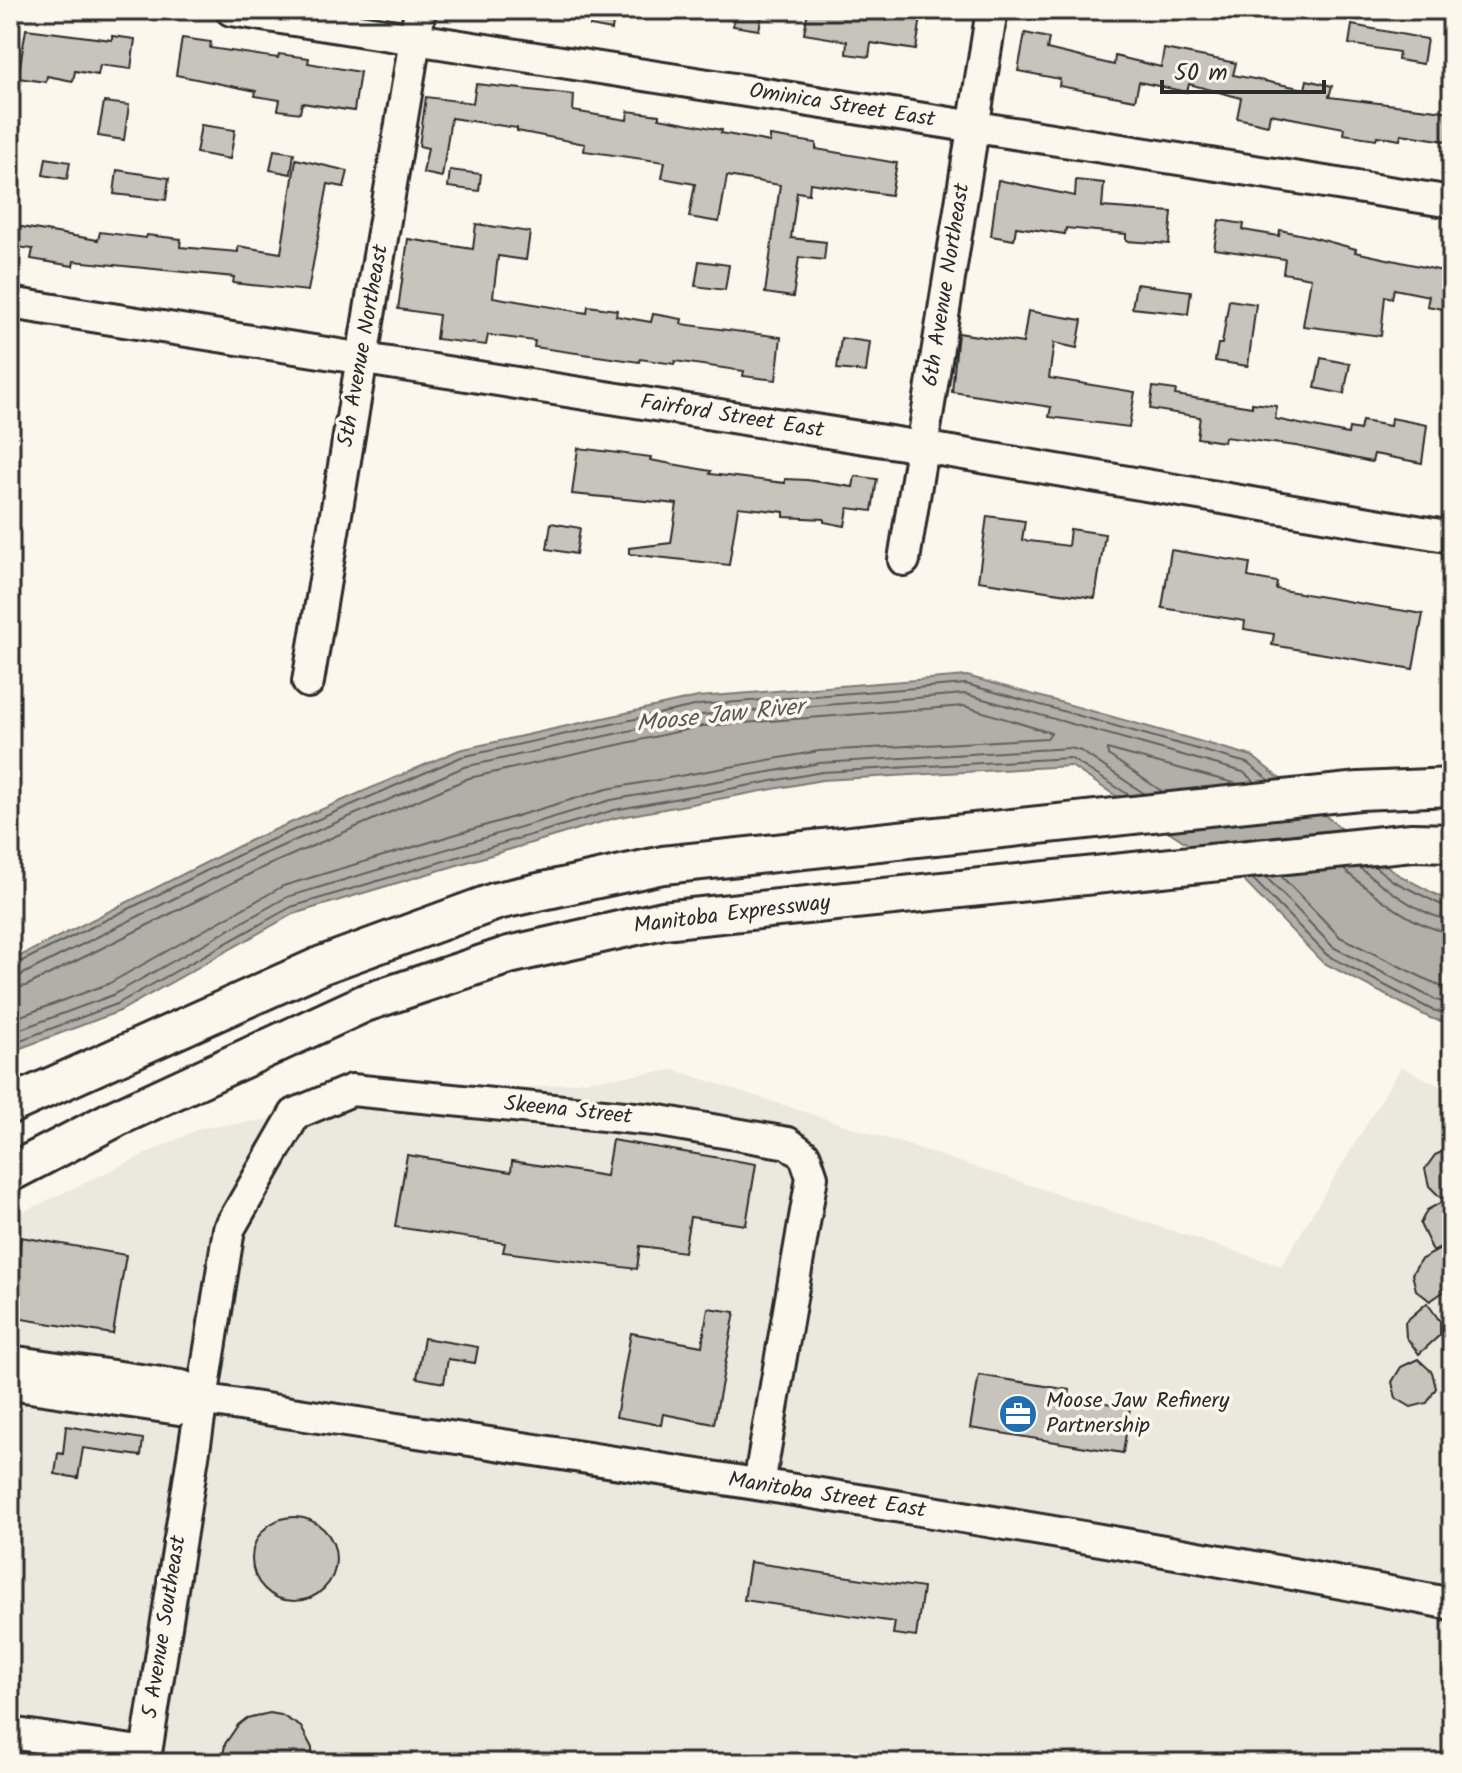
<svg xmlns="http://www.w3.org/2000/svg" width="1462" height="1773" font-family="Kalam,sans-serif">
<style>
.built{fill:#ebe8de}
.water{fill:#b1afa7;stroke:#7b7a75;stroke-width:2}
.lines{fill:none;stroke-linecap:round;stroke-linejoin:round}
.shore{stroke:#61605d;stroke-width:2}
.building{fill:#c7c4bc;stroke:#2b2b2b;stroke-width:2}
.minor-casing{stroke:#2b2b2b;stroke-width:36}
.major-casing{stroke:#2b2b2b;stroke-width:42}
.minor{stroke:#fbf7ec;stroke-width:30}
.major{stroke:#fbf7ec;stroke-width:36}
.labels{text-anchor:middle;dominant-baseline:central;stroke-width:7;stroke-linejoin:round;paint-order:stroke}
.street-label{font-size:22px;fill:#2b2b2b;stroke:#fbf7ec}
.poi-label{font-size:22px;fill:#2b2b2b;stroke:#fbf7ec;text-anchor:start}
.water-label{font-size:24px;font-style:italic;fill:#5a5956;stroke:#fbf7ec}
</style>
<rect width="100%" height="100%" fill="#fbf7ec"/>
<filter id="ink" filterUnits="userSpaceOnUse"><feTurbulence type="fractalNoise" baseFrequency=".0125" numOctaves="2"/><feDisplacementMap in="SourceGraphic" scale="16" xChannelSelector="R" yChannelSelector="G"/><feConvolveMatrix kernelMatrix="1 2 1 2 8 2 1 2 1" color-interpolation-filters="sRGB"/></filter>
<g filter="url(#ink)">
<path class="built" d="M1401 1067 1452 1092V1763H10V1218L201 1128 675 1070 1281 1266Z"/>
<path class="water" d="M967 676 1252 756 1397 874 1452 903V1024L1430 1018 1322 962 1246 883 1071 766 822 780 615 818 293 914 120 1011 10 1052V961L251 840 459 750 698 697Z"/>
<g class="lines">
<g class="shore">
<path d="M1163 792 1108 755 1107 749 1238 784"/>
<path d="M1374 866 1393 881 1452 910"/>
<path d="M1360 868C1382 885 1423 918 1452 920"/>
<path d="M1343 869C1370 891 1417 931 1452 932"/>
<path d="M1281 876 1340 937 1452 992"/>
<path d="M1266 877 1333 947 1436 1000 1452 1005"/>
<path d="M1253 879 1327 955 1432 1010 1452 1015"/>
<path d="M10 967 255 847 461 757 699 705 966 684 1247 763 1269 780"/>
<path d="M10 977 21 975 259 856 464 767 701 715 965 694 1243 772 1255 782"/>
<path d="M10 989 26 986 264 867 469 778 703 726 964 706 1051 733 1047 738 819 751 607 789 283 886 108 984 10 1020"/>
<path d="M10 1033 113 995 287 897 611 800 820 763 1070 748 1081 751 1145 794"/>
<path d="M10 1044 117 1004 291 907 614 810 822 772 1070 758 1129 795"/>
</g>
</g>
<g class="building">
<path d="M593 10H615L612 30 590 26Z"/>
<path d="M736 10H763L759 30 733 26Z"/>
<path d="M808 10 889 20 891 10H922L916 50 871 43 869 57 846 54 847 41 804 34Z"/>
<path d="M1352 25 1427 39 1423 64 1398 60 1399 52 1349 44Z"/>
<path d="M26 29 112 40V36L135 39 131 69 100 65 98 75 75 71 73 81 47 76 46 82 18 78Z"/>
<path d="M1025 33 1049 38 1047 49 1114 65 1115 56 1161 67 1164 49 1236 63 1233 75 1305 89 1307 80 1332 86 1329 97 1452 112V142L1401 134 1400 140 1377 136 1376 139 1343 134 1344 128 1270 114 1268 125 1237 118 1241 98 1189 84 1187 92 1139 82 1135 100 1059 86 1060 79 1018 71Z"/>
<path d="M182 38 211 42 210 48 278 58 279 54 309 58 308 63 360 72 354 111 302 103 300 113 278 110 280 100 255 96 256 91 176 75Z"/>
<path d="M476 84 574 95 573 111 627 120 628 111 659 115V118L722 130 721 133 770 142V136L816 143V149L897 163 891 195 810 183 809 194 797 192 791 238 826 242 824 260 799 257 793 297 765 293 780 185 727 176 719 222 689 217 695 184 662 178 665 162 584 151 585 144 517 131V128L451 118 442 177 423 173 428 148 419 146 426 97 473 103Z"/>
<path d="M104 102 129 105 124 140 98 136Z"/>
<path d="M201 125 235 130 230 159 196 153Z"/>
<path d="M274 150 294 153 291 174 270 170Z"/>
<path d="M46 158 70 162 67 179 43 175Z"/>
<path d="M296 159 348 171 344 187 328 184 308 291 233 283 234 277 74 261 73 266 31 259 33 249 10 246V225L98 240 100 232 146 238 147 235 181 239 180 247 238 252V246L281 253Z"/>
<path d="M117 170 169 178 166 200 114 194Z"/>
<path d="M450 170 481 174 479 191 448 187Z"/>
<path d="M998 180 1075 196 1076 180 1104 183 1102 207 1172 212 1169 244 1126 241V234L1066 228 1065 234 1016 227 1014 240 991 236Z"/>
<path d="M1219 220 1244 224 1243 230 1279 236 1280 230 1308 236 1356 249 1355 252 1452 273 1448 310 1427 306 1429 296 1394 289 1392 298 1385 296 1381 336 1303 326 1311 278 1283 273 1285 259 1214 249Z"/>
<path d="M476 224 530 232 526 260 498 256 493 297 587 313 588 306 617 310 616 316 651 322 653 314 682 319 681 324 781 337 776 380 743 376 744 371 675 361 674 364 640 359 639 362 534 347 535 341 488 335 486 345 436 339 439 315 398 309 408 239 473 249Z"/>
<path d="M699 261 729 265 725 290 695 286Z"/>
<path d="M1136 284 1191 291 1188 314 1132 308Z"/>
<path d="M1229 300 1256 304 1248 366 1215 361 1218 344H1222Z"/>
<path d="M1028 311 1082 320 1077 348 1054 343 1049 378 1135 392 1129 427 1049 417 1051 407 952 392 958 333 1023 343Z"/>
<path d="M841 338 870 342 866 372 837 369Z"/>
<path d="M1321 358 1350 364 1344 394 1315 388Z"/>
<path d="M1153 387 1176 390 1175 395 1252 407V403L1277 406 1275 419 1348 434 1349 428 1360 430 1362 421 1390 426 1391 418 1427 425 1422 463 1374 454 1372 462 1296 446 1225 437 1224 442 1197 438 1200 417 1150 409Z"/>
<path d="M578 448 651 457 650 460 711 471 710 474 785 483V479L807 480 853 487 855 476 877 479 872 511 848 508 845 526 824 522V519L784 517V512L738 507 729 565 629 554V548L671 543 677 504 572 494Z"/>
<path d="M987 516 1025 521 1022 540 1068 546 1070 529 1105 534 1095 598 978 581Z"/>
<path d="M551 523 580 528 576 554 547 549Z"/>
<path d="M1171 550 1250 563 1248 577 1277 582 1276 589 1423 614 1413 669 1272 645 1274 634 1244 629 1245 621 1162 608Z"/>
<path d="M612 1140 756 1164 746 1225 690 1217 684 1252 640 1246 637 1269 503 1252 505 1243 395 1227 407 1155 511 1172 512 1161 606 1176Z"/>
<path d="M1452 1147V1240L1433 1251 1420 1224 1427 1210 1444 1201 1429 1186 1425 1169 1435 1155Z"/>
<path d="M21 1237 126 1255 113 1334 10 1317Z"/>
<path d="M1442 1248 1452 1268V1286L1430 1301 1416 1290 1412 1274 1420 1260Z"/>
<path d="M1427 1303 1440 1321V1335L1419 1354 1406 1337 1405 1322Z"/>
<path d="M708 1308 735 1312 714 1424 663 1414 661 1425 616 1417 631 1333 702 1346Z"/>
<path d="M424 1338 478 1347 475 1363 448 1359 444 1383 417 1378Z"/>
<path d="M1418 1359 1432 1372 1436 1388 1427 1403 1411 1407 1396 1398 1392 1382 1401 1367Z"/>
<path d="M979 1375 1070 1390 1069 1397 1130 1407 1123 1453 970 1428Z"/>
<path d="M66 1426 143 1439 141 1456 83 1448 78 1478 55 1474 58 1453 63 1454Z"/>
<circle cx="294" cy="1559" r="42"/>
<path d="M750 1562 923 1588 916 1637 893 1634 895 1622 744 1600Z"/>
<path d="M270 1713 281 1715 301 1727 312 1748 313 1763H222L225 1744 238 1725 247 1718Z"/>
</g>
<g class="lines">
<defs>
<g id="minor">
<path d="M231 10 1452 202"/>
<path d="M10 303 922 447 1452 537"/>
<path d="M904 560 992 10"/>
<path d="M308 682 420 10"/>
<path d="M10 1361 182 1386 200 1399C618 1463 1037 1523 1452 1604"/>
<path d="M10 1384 179 1409 200 1399"/>
<path d="M10 1733 146 1753 229 1229 295 1114 352 1090 654 1120 788 1143 805 1156 812 1177 759 1484"/>
</g>
<g id="major">
<path d="M10 1105 322 965 497 901 663 865 1359 791 1452 787"/>
<path d="M10 1173 116 1118 365 1003 509 955 663 920 1412 842 1452 843"/>
</g>
</defs>
<use href="#minor" class="minor-casing"/>
<use href="#major" class="major-casing"/>
<use href="#minor" class="minor"/>
<use href="#major" class="major"/>
</g>
</g>
<defs>
<symbol id="office-disc" viewBox="-11 -11 22 22"><circle r="9.5" fill="#1f6fb2" stroke="#fbf7ec"/><path d="M-6-3h4V-5.5h4V-3h4V5H-6ZM-1-4.5V-3h2v-1.5ZM-6 0V1H6V0Z" fill="#fff"/></symbol>
</defs>
<g fill-rule="evenodd">
<use href="#office-disc" x="996" y="1392" width="44" height="44"/>
</g>
<g class="labels">
<g class="street-label">
<text transform="translate(842 106) rotate(9)">Ominica Street East</text>
<text transform="translate(947 285) rotate(-81)">6th Avenue Northeast</text>
<text transform="translate(364 346) rotate(-80)">5th Avenue Northeast</text>
<text transform="translate(732 417) rotate(9)">Fairford Street East</text>
<text transform="translate(732 915) rotate(-7)">Manitoba Expressway</text>
<text transform="translate(568 1111) rotate(6)">Skeena Street</text>
<text transform="translate(827 1496) rotate(9)">Manitoba Street East</text>
<text transform="translate(165 1627) rotate(-81)">5 Avenue Southeast</text>
</g>
<g class="poi-label">
<text x="1046" y="1401">Moose Jaw Refinery<tspan x="1046" dy="25">Partnership</tspan></text>
</g>
<g class="water-label">
<text transform="translate(720 716) rotate(-6)">Moose Jaw River</text>
</g>
</g>
<rect width="1462" height="1773" fill="none" stroke="#fbf7ec" stroke-width="40"/>
<rect x="20" y="20" width="1422" height="1733" fill="none" stroke="#2b2b2b" stroke-width="3" filter="url(#ink)"/>
<path d="M1162 80v12h162v-12" fill="none" stroke="#2b2b2b" stroke-width="4"/>
<text x="1174" y="80" font-size="24" fill="#2b2b2b" stroke="#fbf7ec" stroke-width="6" paint-order="stroke">50 m</text>
</svg>
